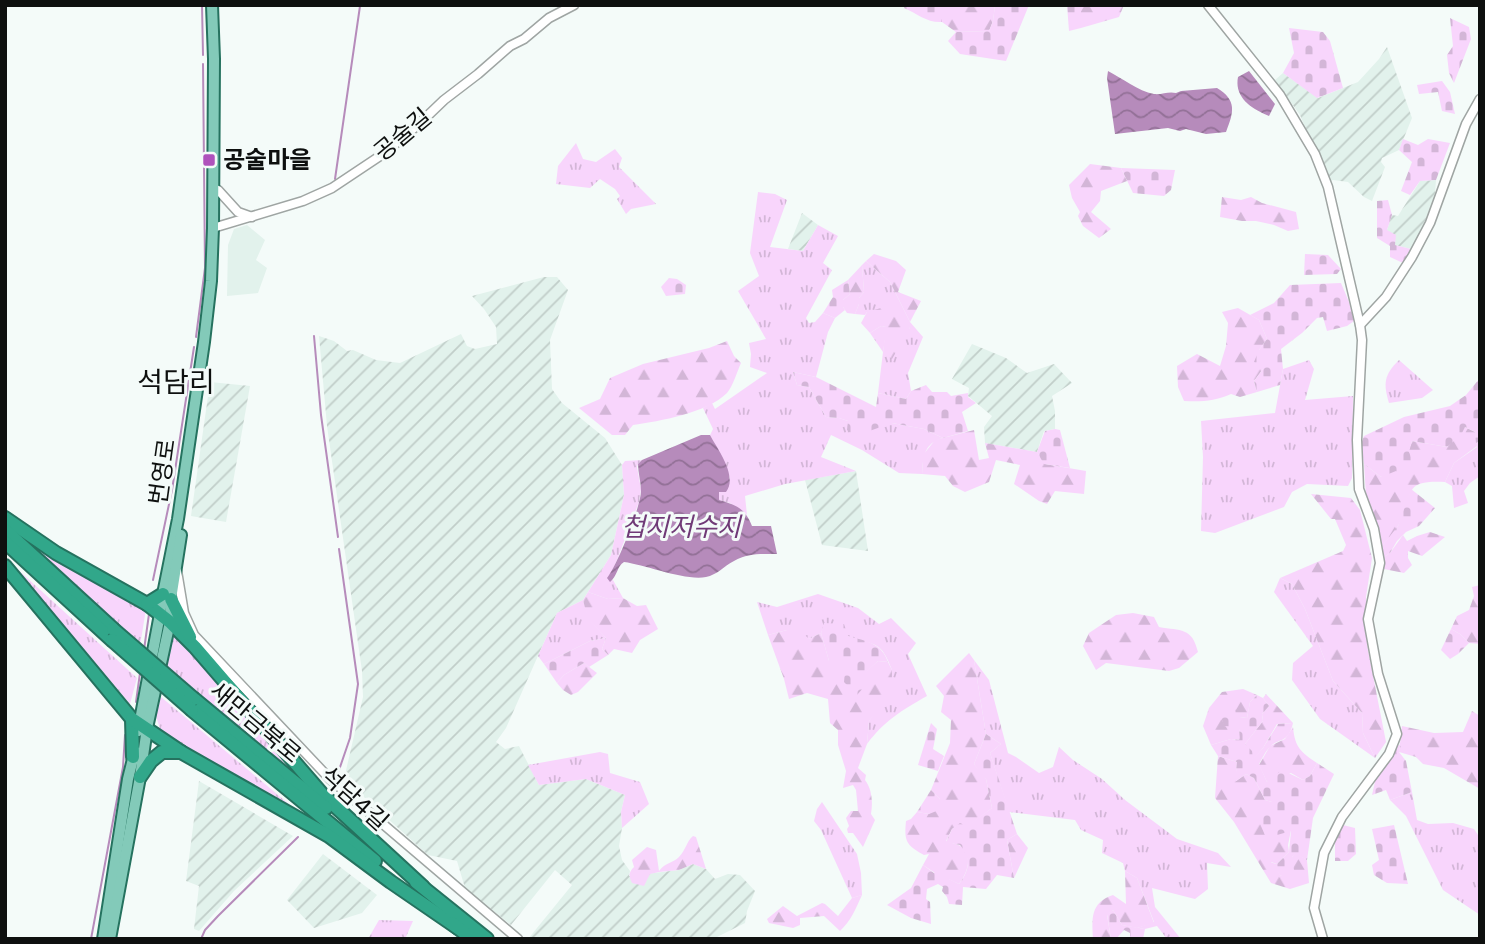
<svg xmlns="http://www.w3.org/2000/svg" width="1485" height="944" font-family="'Varela Round','Noto Sans KR',sans-serif">
<style>
.built{fill:#e2f2ec}
.industrial{fill:url(#industrial-furrows)}
.grass{fill:url(#grass-tufts)}
.forest{fill:url(#forest-firs)}
.cemetery{fill:url(#cemetery-stones)}
.water{fill:url(#water-waves)}
.lines{fill:none;stroke-linecap:round;stroke-linejoin:round}
.stream{stroke:#b68bbb;stroke-width:2}
.minor-casing{stroke:#9fa5a3;stroke-width:11}
.major-casing{stroke:#25725f;stroke-width:14}
.highway-casing{stroke:#25725f;stroke-width:16}
.minor{stroke:#fff;stroke-width:8}
.major{stroke:#83cab9;stroke-width:10}
.highway{stroke:#31a78a;stroke-width:12}
.highway-bridge-casing{stroke:#25725f;stroke-width:16;stroke-linecap:butt}
.highway-bridge{stroke:#31a78a;stroke-width:12}
.poi-dot{fill:#af52bc;stroke:#f4fbf9;stroke-width:2.5}
.labels{text-anchor:middle;dominant-baseline:central;stroke-width:6;stroke-linejoin:round;paint-order:stroke}
.street-label{font-size:24px;fill:#0e100f;stroke:#f4fbf9}
.poi-label{font-size:24px;font-weight:bold;fill:#0e100f;stroke:#f4fbf9;text-anchor:start}
.water-label{font-size:26px;font-style:italic;fill:#703a77;stroke:#f4fbf9}
.quarter-label{font-size:28px;fill:#0e100f;stroke:#f4fbf9}
</style>
<defs>
<pattern id="industrial-furrows" width="10" height="10" patternUnits="userSpaceOnUse" patternTransform="scale(1.75)"><rect width="10" height="10" fill="#e2f2ec"/><path d="M-1 1l2-2M0 10L10 0M9 11l2-2" fill="none" stroke="#c1cec9"/></pattern>
<pattern id="grass-tufts" width="24" height="20" patternUnits="userSpaceOnUse" patternTransform="scale(1.75)"><rect width="24" height="20" fill="#f8d5fc"/><path d="M3 7l-1-3M5 7V3M7 7l1-3M15 17l-1-3M17 17v-4M19 17l1-3" fill="none" stroke="#d3b6d7"/></pattern>
<pattern id="forest-firs" width="22" height="20" patternUnits="userSpaceOnUse" patternTransform="scale(1.75)"><rect width="22" height="20" fill="#f8d5fc"/><path d="M5 1l3.5 6h-7zM16 11l3.5 6h-7z" fill="#d3b6d7"/></pattern>
<pattern id="cemetery-stones" width="16" height="16" patternUnits="userSpaceOnUse" patternTransform="scale(1.75)"><rect width="16" height="16" fill="#f8d5fc"/><path d="M2 7V4a2 2 0 0 1 4 0v3zM10 15v-3a2 2 0 0 1 4 0v3z" fill="#d3b6d7"/></pattern>
<pattern id="water-waves" width="16" height="10" patternUnits="userSpaceOnUse" patternTransform="scale(1.75)"><rect width="16" height="10" fill="#b68bbb"/><path d="M0 5q4-4 8 0t8 0" fill="none" stroke="#927096"/></pattern>
</defs>
<rect width="100%" height="100%" fill="#f4fbf9"/>
<path class="built" d="M247 225 265 240 256 260 267 268 258 293 227 296 228 245 234 229Z"/>
<g class="industrial">
<path d="M1387 47 1412 118 1399 150 1382 158 1381 162 1385 167 1372 201 1364 197 1348 182 1333 180 1328 182 1300 115 1275 80 1283 73 1318 98 1358 82 1379 59Z"/>
<path d="M1436 180 1435 193 1421 232 1411 249 1395 245 1387 230 1392 215 1398 216 1420 181Z"/>
<path d="M802 213 818 225 803 251 788 249Z"/>
<path d="M544 277H557L568 290 550 340 552 389 562 403 605 438 622 465 624 495 611 555 583 600 557 613 506 728 496 742 505 749 519 746 539 785 586 779 625 795 621 812 622 828 619 846 622 860 630 871 629 876 679 870 693 864 706 869 715 879 728 874 740 875 755 891 747 911 745 923 713 939H528L572 885 555 870 511 925 465 888 457 861 428 855 344 779 363 697 362 671 327 426 319 336 334 341 347 351 353 350 376 360 400 363 461 334 467 346 475 349 497 344 496 327 484 309 472 296Z"/>
<path d="M972 344 1006 358 1027 373 1054 364 1072 383 1052 396 1055 411V429L1044 431 1037 452 985 443 984 427 992 416 968 396 969 388 952 379Z"/>
<path d="M210 382 250 386 226 522 191 516Z"/>
<path d="M856 471 868 551 822 545 805 480Z"/>
<path d="M199 781 293 836 234 891 199 931 194 929 199 886 186 881Z"/>
<path d="M323 854 377 895 362 913 314 928 287 900Z"/>
</g>
<g class="grass">
<path d="M576 143 583 159 596 162 615 149 622 158 619 167 656 204 631 209 626 214 617 199 620 196 615 189 600 179 590 188 556 184 558 166Z"/>
<path d="M758 192 775 194 787 200 770 247 803 251 818 225 838 236 823 263 832 270 806 318 809 323 815 322 823 313 835 318 828 332 816 377 793 372 797 385 809 387 826 417 839 418 848 421 892 423 924 429 943 438C924 443 923 457 922 474L899 473 862 450 831 435 821 457 856 471 785 484 745 496 747 515 730 503 719 500V492L730 478 722 458 710 435 713 429 703 408 712 403 715 409 767 373 750 367 751 354 749 343 766 339 738 291 759 276 750 253Z"/>
<path d="M866 261 890 282 910 322 923 337 908 373 911 391 906 399 878 393 883 352 870 333 881 326 887 327 883 352 910 328 867 312 865 315 855 314 859 304V298L864 292 862 265Z"/>
<path d="M1309 360 1314 369 1305 400 1353 396 1352 478 1348 486 1307 484 1292 492 1284 507 1215 533 1201 531 1203 457 1201 421 1275 413 1283 369Z"/>
<path d="M1399 360 1433 390 1422 398 1389 403C1383 383 1384 375 1399 360Z"/>
<path d="M1480 441V476L1470 483 1464 491 1468 503 1454 508 1452 486 1445 482 1454 463 1477 447 1476 443Z"/>
<path d="M642 460 638 464 637 467 641 489 639 502 617 560 611 573 610 581 613 580 623 598 608 599 588 592 611 555 624 495 622 465 625 461Z"/>
<path d="M21 536 146 609 140 646Z"/>
<path d="M14 566 137 678 130 704Z"/>
<path d="M1280 578 1292 584 1305 609 1333 681 1362 713 1363 733 1375 758 1320 719 1292 680 1293 663 1313 646 1274 592Z"/>
<path d="M818 594 858 608 879 624 891 618 916 643 908 654 927 696C902 710 884 721 867 744L869 721 875 712 892 670C881 641 877 646 850 637 841 634 833 628 825 623L821 633 809 639 787 630 768 635 757 602 777 607Z"/>
<path d="M583 600 589 619 606 638 590 641 544 664 538 656 557 613Z"/>
<path d="M173 632 303 785 166 667Z"/>
<path d="M974 660 989 680 1008 753 1016 757 1039 773 1053 767 1059 747 1073 760 1102 779 1125 800 1177 839 1218 853 1231 867 1207 863 1208 889 1195 899 1152 888 1155 907 1181 939H1167L1157 926 1145 929 1137 928 1154 922 1137 878 1125 871 1123 863 1102 853 1103 840 1081 830 1075 820 1009 812 990 753 1001 744 986 734Z"/>
<path d="M161 697 296 810 161 732 156 716Z"/>
<path d="M600 752 608 754 610 773 640 782 649 804 622 828 621 812 625 795 586 779 539 785 528 765Z"/>
<path d="M1412 792 1417 820 1428 824 1453 823 1474 829 1480 838V915L1443 890 1406 816 1390 800Z"/>
<path d="M822 802 857 854 861 873 862 895 852 898 821 830 814 821 817 809Z"/>
<path d="M379 920 413 921 405 939H368Z"/>
</g>
<g class="forest">
<path d="M937 5H995L993 21 989 31 956 32 942 22V9Z"/>
<path d="M1081 5H1124L1119 17 1081 28Z"/>
<path d="M1090 164 1121 168 1127 181 1101 191 1100 201 1091 212 1111 229 1099 238 1083 226 1078 216 1080 212 1072 198 1069 185Z"/>
<path d="M1222 197 1241 200 1251 197 1262 203 1296 212 1299 229 1288 231 1274 225 1256 221H1242L1220 217Z"/>
<path d="M874 254 896 261 906 270 898 292 921 301 910 322 890 282 866 261Z"/>
<path d="M862 265 864 292 859 298V304L855 314 847 313 843 307V300L850 294 848 280Z"/>
<path d="M881 308 886 309 910 328 892 359 883 352 886 327 881 326 870 333 861 323 867 312Z"/>
<path d="M1238 308 1259 320 1267 339 1259 350 1263 369 1254 381 1257 392 1240 397 1231 394C1215 401 1202 402 1184 401L1178 387 1177 366 1197 354 1220 366 1226 346 1228 323 1222 312Z"/>
<path d="M727 341 734 356 741 363C737 372 733 386 727 393 707 413 660 421 633 425L625 435H612L579 408 600 399 610 378 643 364 709 348Z"/>
<path d="M1465 427 1475 432 1477 446 1454 463 1445 482C1401 480 1415 493 1399 524 1395 532 1388 539 1382 546L1366 495 1364 464 1381 477 1408 452 1412 441 1447 447Z"/>
<path d="M974 430 979 460 989 458 985 443 1037 452 1045 464 1086 471 1084 494 1055 491 1047 504 1039 501 1014 484 1020 465 996 460 989 482 965 492 953 486 945 476 922 474 923 455 935 440Z"/>
<path d="M1311 494 1351 498 1360 510 1372 558 1366 597 1367 645 1386 742 1375 758 1363 733 1362 713 1333 681 1305 609 1292 584 1280 578 1343 551 1346 545 1335 519H1331Z"/>
<path d="M1430 532 1445 537 1422 556 1408 551V558L1412 565 1404 573 1384 569V557L1390 553 1403 535 1407 541 1417 536Z"/>
<path d="M1480 585V644L1469 643 1460 634 1451 629 1457 616 1469 610 1474 596 1472 587Z"/>
<path d="M588 592 608 599 623 598 637 606 646 605 658 629 640 640 632 653 614 649 608 655 602 649 606 638 588 619 583 600Z"/>
<path d="M1133 613 1154 617 1159 627C1181 631 1192 627 1198 652L1179 668 1169 671 1106 663 1096 670 1083 646 1089 633 1116 615Z"/>
<path d="M787 630H800L809 639 821 633 829 661H846L863 674 878 661 888 662 892 670 891 694 869 721 867 744 858 768 866 775 865 780C872 789 873 802 871 814L875 820 863 847 853 833H848L847 829 849 826 846 818 851 811H858L856 790 853 785 843 788 846 771 838 745V730L830 723 828 699 807 693 789 699 784 679 768 635Z"/>
<path d="M969 653 974 660 986 734 974 764 986 779 992 808 967 827 960 824 952 829 946 841C951 843 958 844 962 847 973 857 967 874 959 884L935 873 923 865 929 854 924 855C906 845 904 841 906 821L911 819 917 812 929 814 940 799 931 790 950 743 951 720 941 712 944 696 936 686Z"/>
<path d="M584 663 597 673 578 692 571 695 563 690 557 683 564 675Z"/>
<path d="M1243 689 1257 695 1250 702 1247 718 1240 717 1239 729 1241 740 1231 739 1211 745 1203 726 1209 708 1222 692Z"/>
<path d="M1266 694 1293 723 1277 724 1263 748 1253 760 1245 744 1263 721 1262 714 1269 706 1263 698Z"/>
<path d="M1472 711 1480 716V789L1444 768 1423 764 1416 757 1399 752 1402 726 1434 733 1463 732Z"/>
<path d="M1293 727C1295 748 1301 752 1317 763L1310 776 1303 780 1291 773 1267 782 1259 765 1270 746 1285 739Z"/>
<path d="M1218 756 1237 762 1236 781 1246 774 1254 778 1265 800 1272 802 1291 830 1288 845 1289 852 1277 864 1271 862 1281 876 1292 857 1296 853 1307 860 1309 883 1290 889 1271 883 1234 822 1215 798Z"/>
<path d="M1017 834 1028 848 1014 878 1007 840Z"/>
<path d="M693 836 696 837 706 869 693 864 679 870 659 872 650 874 644 886 632 883C629 876 628 873 634 867L632 860 647 847 656 850 659 871C666 862 673 863 679 857 686 850 686 842 693 836Z"/>
<path d="M1125 871 1137 878 1154 923 1137 928 1122 925 1113 910 1107 915 1111 939H1093C1092 918 1090 903 1113 895L1126 904Z"/>
<path d="M862 895C856 908 851 921 840 931L824 916 800 918V925L793 928 769 923 767 919 783 906 797 916 822 903 825 904 838 916 852 898Z"/>
</g>
<g class="cemetery">
<path d="M905 5H937L942 8V22C927 23 918 14 904 8Z"/>
<path d="M995 5H1029L1006 61 960 54 948 41 956 32 989 31 993 21Z"/>
<path d="M1067 5H1081V28L1069 31Z"/>
<path d="M1450 18 1469 27 1471 39 1454 83 1449 73 1447 55 1453 46Z"/>
<path d="M1289 28 1323 32 1330 41 1343 88 1317 98 1283 73 1294 53Z"/>
<path d="M1442 81 1450 92 1455 114 1442 111 1438 92 1419 94 1417 85Z"/>
<path d="M1403 139 1418 145 1428 139 1450 143 1436 180 1420 181 1410 195 1401 191 1412 162 1399 150Z"/>
<path d="M1121 168 1175 170 1171 190 1164 196 1133 193Z"/>
<path d="M1388 200 1392 215 1387 230 1396 235 1395 245 1411 249 1403 263 1390 257V246L1377 238V201Z"/>
<path d="M1305 254 1328 255 1341 269 1337 274 1304 275Z"/>
<path d="M669 278 677 279 686 285 685 294 666 296 661 287Z"/>
<path d="M848 280 850 294 843 300V307L845 310 835 318 823 313 833 297 832 290Z"/>
<path d="M1341 283 1349 302 1354 321 1347 326 1327 331 1323 317 1317 318 1302 333 1281 349 1283 369 1280 385 1257 392 1254 381 1263 369 1254 362 1259 350 1267 339 1259 320 1250 315 1274 303 1290 285Z"/>
<path d="M793 372 816 377 876 407 878 393 906 399 911 391 926 385 932 392H947L951 396 968 393V397L976 403 962 412 968 431 943 438 924 429 892 423 858 435 852 434 847 430 848 421 839 418 826 417 809 387 797 385Z"/>
<path d="M1480 378V441L1476 443 1475 432 1465 427 1461 435 1447 447 1412 441 1409 452 1412 460 1403 475 1396 471 1381 477 1364 464 1361 444 1364 436 1404 417 1450 406 1466 395Z"/>
<path d="M1055 429 1060 430 1070 468 1044 464 1037 452 1045 431Z"/>
<path d="M1411 489 1435 508 1419 526 1406 532 1397 541 1390 553 1384 557 1382 546 1398 526Z"/>
<path d="M824 623 844 624 848 636C866 641 882 643 888 662L878 661 864 674V687L857 695 844 682 846 661H829L821 633Z"/>
<path d="M1451 629 1460 634 1469 643 1458 654 1450 659 1441 650Z"/>
<path d="M606 638 602 649 608 655 589 667 584 663 564 675 557 683 544 664 590 641Z"/>
<path d="M1257 695 1263 698 1269 706 1262 714 1263 721 1245 744 1252 751 1253 759 1263 748 1278 724 1293 723C1288 745 1278 737 1269 748 1265 752 1262 759 1259 764L1267 782 1282 770 1303 780 1310 776 1317 763 1334 774 1313 818 1307 860 1296 854 1292 857 1294 870 1281 876 1269 862 1277 864 1289 852 1291 831 1266 838 1260 823 1272 802 1265 800 1254 778 1246 774 1235 782 1237 762 1218 756 1211 745 1231 739 1240 740 1239 729 1224 726 1220 714 1226 705 1236 710 1240 717 1247 718 1250 702Z"/>
<path d="M931 723 937 729 933 749 944 756 938 771 918 765Z"/>
<path d="M986 734 1001 744 990 753 1017 834 1007 840 1014 878 997 875 986 889 963 887 962 905 949 904 947 897 942 891 943 887 938 884 927 889 926 899 930 902 931 924 911 918 887 905 911 888 923 865 934 873 940 869 945 870 949 879 959 884C970 870 971 858 960 845L946 842 952 829 960 823 967 826 992 808 986 779 982 776 974 764Z"/>
<path d="M1400 745 1399 752 1406 761 1412 792 1390 800 1386 790 1372 795 1376 777 1395 746Z"/>
<path d="M931 790 940 799 939 810 929 814 917 812Z"/>
<path d="M1343 825 1355 828 1356 854 1348 861H1335V842Z"/>
<path d="M1394 825 1408 884 1387 883 1374 875 1372 865 1379 860 1372 829Z"/>
<path d="M1113 910 1122 925 1145 929 1143 939H1130V933L1124 930 1116 939H1111L1107 914Z"/>
</g>
<g class="water">
<path d="M1108 71C1122 78 1138 91 1154 94 1162 95 1168 91 1176 93L1181 91 1217 88C1237 100 1234 112 1226 132L1206 134 1186 129 1180 131 1168 128 1115 134 1107 78Z"/>
<path d="M1249 71 1275 104 1269 116C1252 109 1234 98 1238 77Z"/>
<path d="M701 435H710C718 450 738 476 726 492H719V500C736 505 745 508 752 526H771L777 554C761 554 748 553 734 561 724 566 717 575 706 577 685 581 646 565 624 562 617 566 617 577 610 582L607 578C617 566 641 506 641 491 641 482 638 473 638 464L642 460Z"/>
</g>
<g class="lines">
<g class="stream">
<path d="M202 5 203 55"/>
<path d="M335 179 360 6"/>
<path d="M314 336 321 415 338 537"/>
<path d="M196 337 205 268 203 64"/>
<path d="M153 580 172 490 194 347"/>
<path d="M144 650 149 614"/>
<path d="M136 702 140 673"/>
<path d="M338 773 350 738 358 684 339 549"/>
<path d="M91 939 123 767 125 735"/>
<path d="M201 939 205 930 218 916 298 837"/>
</g>
<defs>
<g id="minor">
<path d="M1208 5 1280 95 1315 154 1328 187 1360 325 1362 340 1357 440 1359 489 1374 529 1380 563 1368 619 1378 674 1397 734 1389 754 1342 817 1324 853 1314 908 1323 939"/>
<path d="M218 190 238 212 252 217"/>
<path d="M213 228 303 201 332 188 383 154 419 124 444 100 478 74 510 46 524 39 549 18 574 5"/>
<path d="M1360 325 1386 297 1412 257 1430 223 1466 124 1480 99"/>
<path d="M177 571 184 613 194 635 330 779 518 939"/>
</g>
<g id="major">
<path d="M138 731 160 614 163 594 178 519 204 342 211 281 213 228 214 59 212 5"/>
<path d="M103 939 128 779 135 751"/>
<path d="M110 939 140 777 147 728 170 622 171 599 181 535"/>
</g>
<g id="highway">
<path d="M5 518 56 553 147 604 170 622 195 647 322 794 423 887"/>
<path d="M5 530 113 629"/>
<path d="M5 542 112 640"/>
<path d="M5 566 132 719 133 757"/>
<path d="M171 599 190 637"/>
<path d="M147 604 163 594"/>
<path d="M194 699 326 808"/>
<path d="M192 710 375 861"/>
<path d="M132 719 181 752"/>
<path d="M140 777 151 761 162 752H181L329 836 391 882 458 928"/>
<path d="M416 882 487 939"/>
<path d="M452 923 472 939"/>
</g>
</defs>
<use href="#minor" class="minor-casing"/>
<use href="#major" class="major-casing"/>
<use href="#highway" class="highway-casing"/>
<use href="#minor" class="minor"/>
<use href="#major" class="major"/>
<use href="#highway" class="highway"/>
<defs>
<g id="highway-bridge">
<path d="M113 629 194 699"/>
<path d="M112 640 192 710"/>
</g>
</defs>
<use href="#highway-bridge" class="highway-bridge-casing"/>
<use href="#highway-bridge" class="highway-bridge"/>
</g>
<rect class="poi-dot" x="202" y="153" width="14" height="14" rx="3.5"/>
<g class="labels">
<g class="street-label">
<text transform="translate(403 135) rotate(-40)">공술길</text>
<text transform="translate(163 472) rotate(-82)">번영로</text>
<text transform="translate(255 723) rotate(40)">새만금북로</text>
<text transform="translate(354 799) rotate(42)">석담4길</text>
</g>
<g class="poi-label">
<text x="223" y="160">공술마을</text>
</g>
<g class="water-label">
<text x="681" y="527">첩지저수지</text>
</g>
<g class="quarter-label">
<text x="176" y="383">석담리</text>
</g>
</g>
<rect width="1485" height="944" fill="none" stroke="#0e100f" stroke-width="14"/>
</svg>
